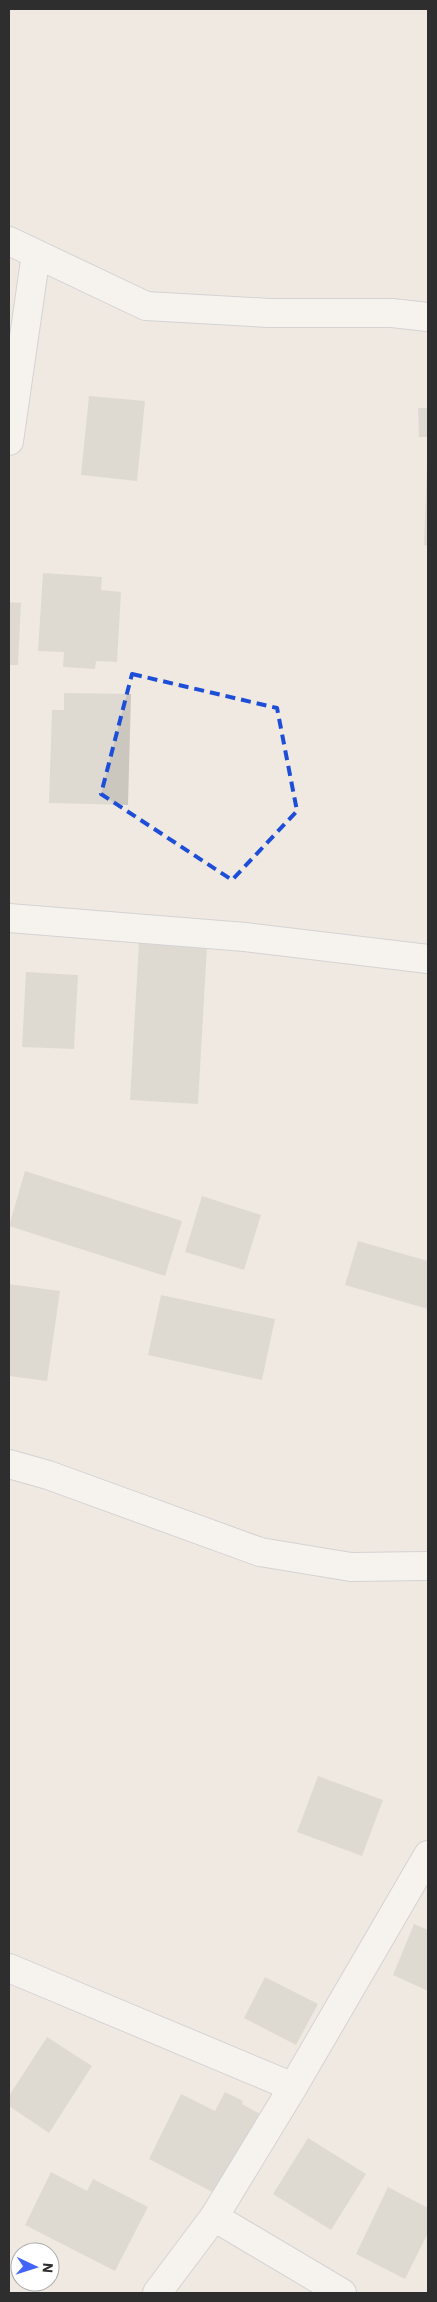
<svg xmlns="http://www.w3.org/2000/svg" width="437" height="2302" font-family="'IBM Plex Sans',sans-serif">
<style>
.building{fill:#cbc7bf}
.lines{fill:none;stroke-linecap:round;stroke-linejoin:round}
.street-casing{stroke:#b4b7c1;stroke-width:30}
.street{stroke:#fff;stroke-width:28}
.marked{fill:none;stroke:#1d4ed8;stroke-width:4;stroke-dasharray:10 6;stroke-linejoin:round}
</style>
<rect width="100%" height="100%" fill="#efe9e1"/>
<g class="building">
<path d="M89 396 145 401 137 481 81 475Z"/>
<path d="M418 408H428V437H419Z"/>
<path d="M427 462H428V546L424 545Z"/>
<path d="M43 573 102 577 101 590 121 592 117 662 96 661 95 669 63 667 64 652 38 651Z"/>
<path d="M9 602 21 603 18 665H9Z"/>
<path d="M64 693 131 694 128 805 49 803 52 710H64Z"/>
<path d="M139 942 207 946 198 1104 130 1100Z"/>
<path d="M26 972 78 975 74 1049 22 1047Z"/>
<path d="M25 1171 182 1221 165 1276 9 1226Z"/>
<path d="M202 1196 261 1215 244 1270 185 1252Z"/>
<path d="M358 1241 428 1261V1309L345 1285Z"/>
<path d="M9 1284 60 1291 47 1381 9 1376Z"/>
<path d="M161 1295 275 1319 262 1380 148 1355Z"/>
<path d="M318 1776 383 1800 362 1856 297 1832Z"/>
<path d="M414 1924 428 1930V1991L393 1975Z"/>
<path d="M265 1977 318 2004 296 2045 244 2018Z"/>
<path d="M47 2037 92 2066 49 2133 9 2106V2096Z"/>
<path d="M225 2092 243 2101 242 2104 264 2116 222 2197 149 2159 181 2094 215 2111Z"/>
<path d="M308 2138 366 2174 331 2230 273 2194Z"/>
<path d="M51 2172 87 2191 93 2179 148 2207 115 2271 25 2225Z"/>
<path d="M388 2187 428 2208V2233L405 2279 356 2254Z"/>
</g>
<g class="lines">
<defs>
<g id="street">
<path d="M9 241 146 306 269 313H392L428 317"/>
<path d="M9 441 36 254"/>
<path d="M9 918 245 937 428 959"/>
<path d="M9 1464 48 1475 260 1552 351 1567 428 1566"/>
<path d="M9 1968 293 2087"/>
<path d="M214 2217 342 2293"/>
<path d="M157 2293 214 2217 293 2087 428 1855"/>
</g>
</defs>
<use href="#street" class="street-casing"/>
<use href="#street" class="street"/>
</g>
<path d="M0 0H437V2302H0ZM132 674 277 708 297 811 232 880 101 794Z" fill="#efe9e1" fill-opacity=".55" fill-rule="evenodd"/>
<path class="marked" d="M132 674 277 708 297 811 232 880 101 794Z"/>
<rect width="437" height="2302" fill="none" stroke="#2e2e2e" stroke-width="20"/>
<g transform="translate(35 2267) rotate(94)"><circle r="24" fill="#ffffff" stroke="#ababab"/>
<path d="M0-4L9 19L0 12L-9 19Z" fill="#4264fb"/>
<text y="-8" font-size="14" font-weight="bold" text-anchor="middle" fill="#2e2e2e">N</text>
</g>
</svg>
